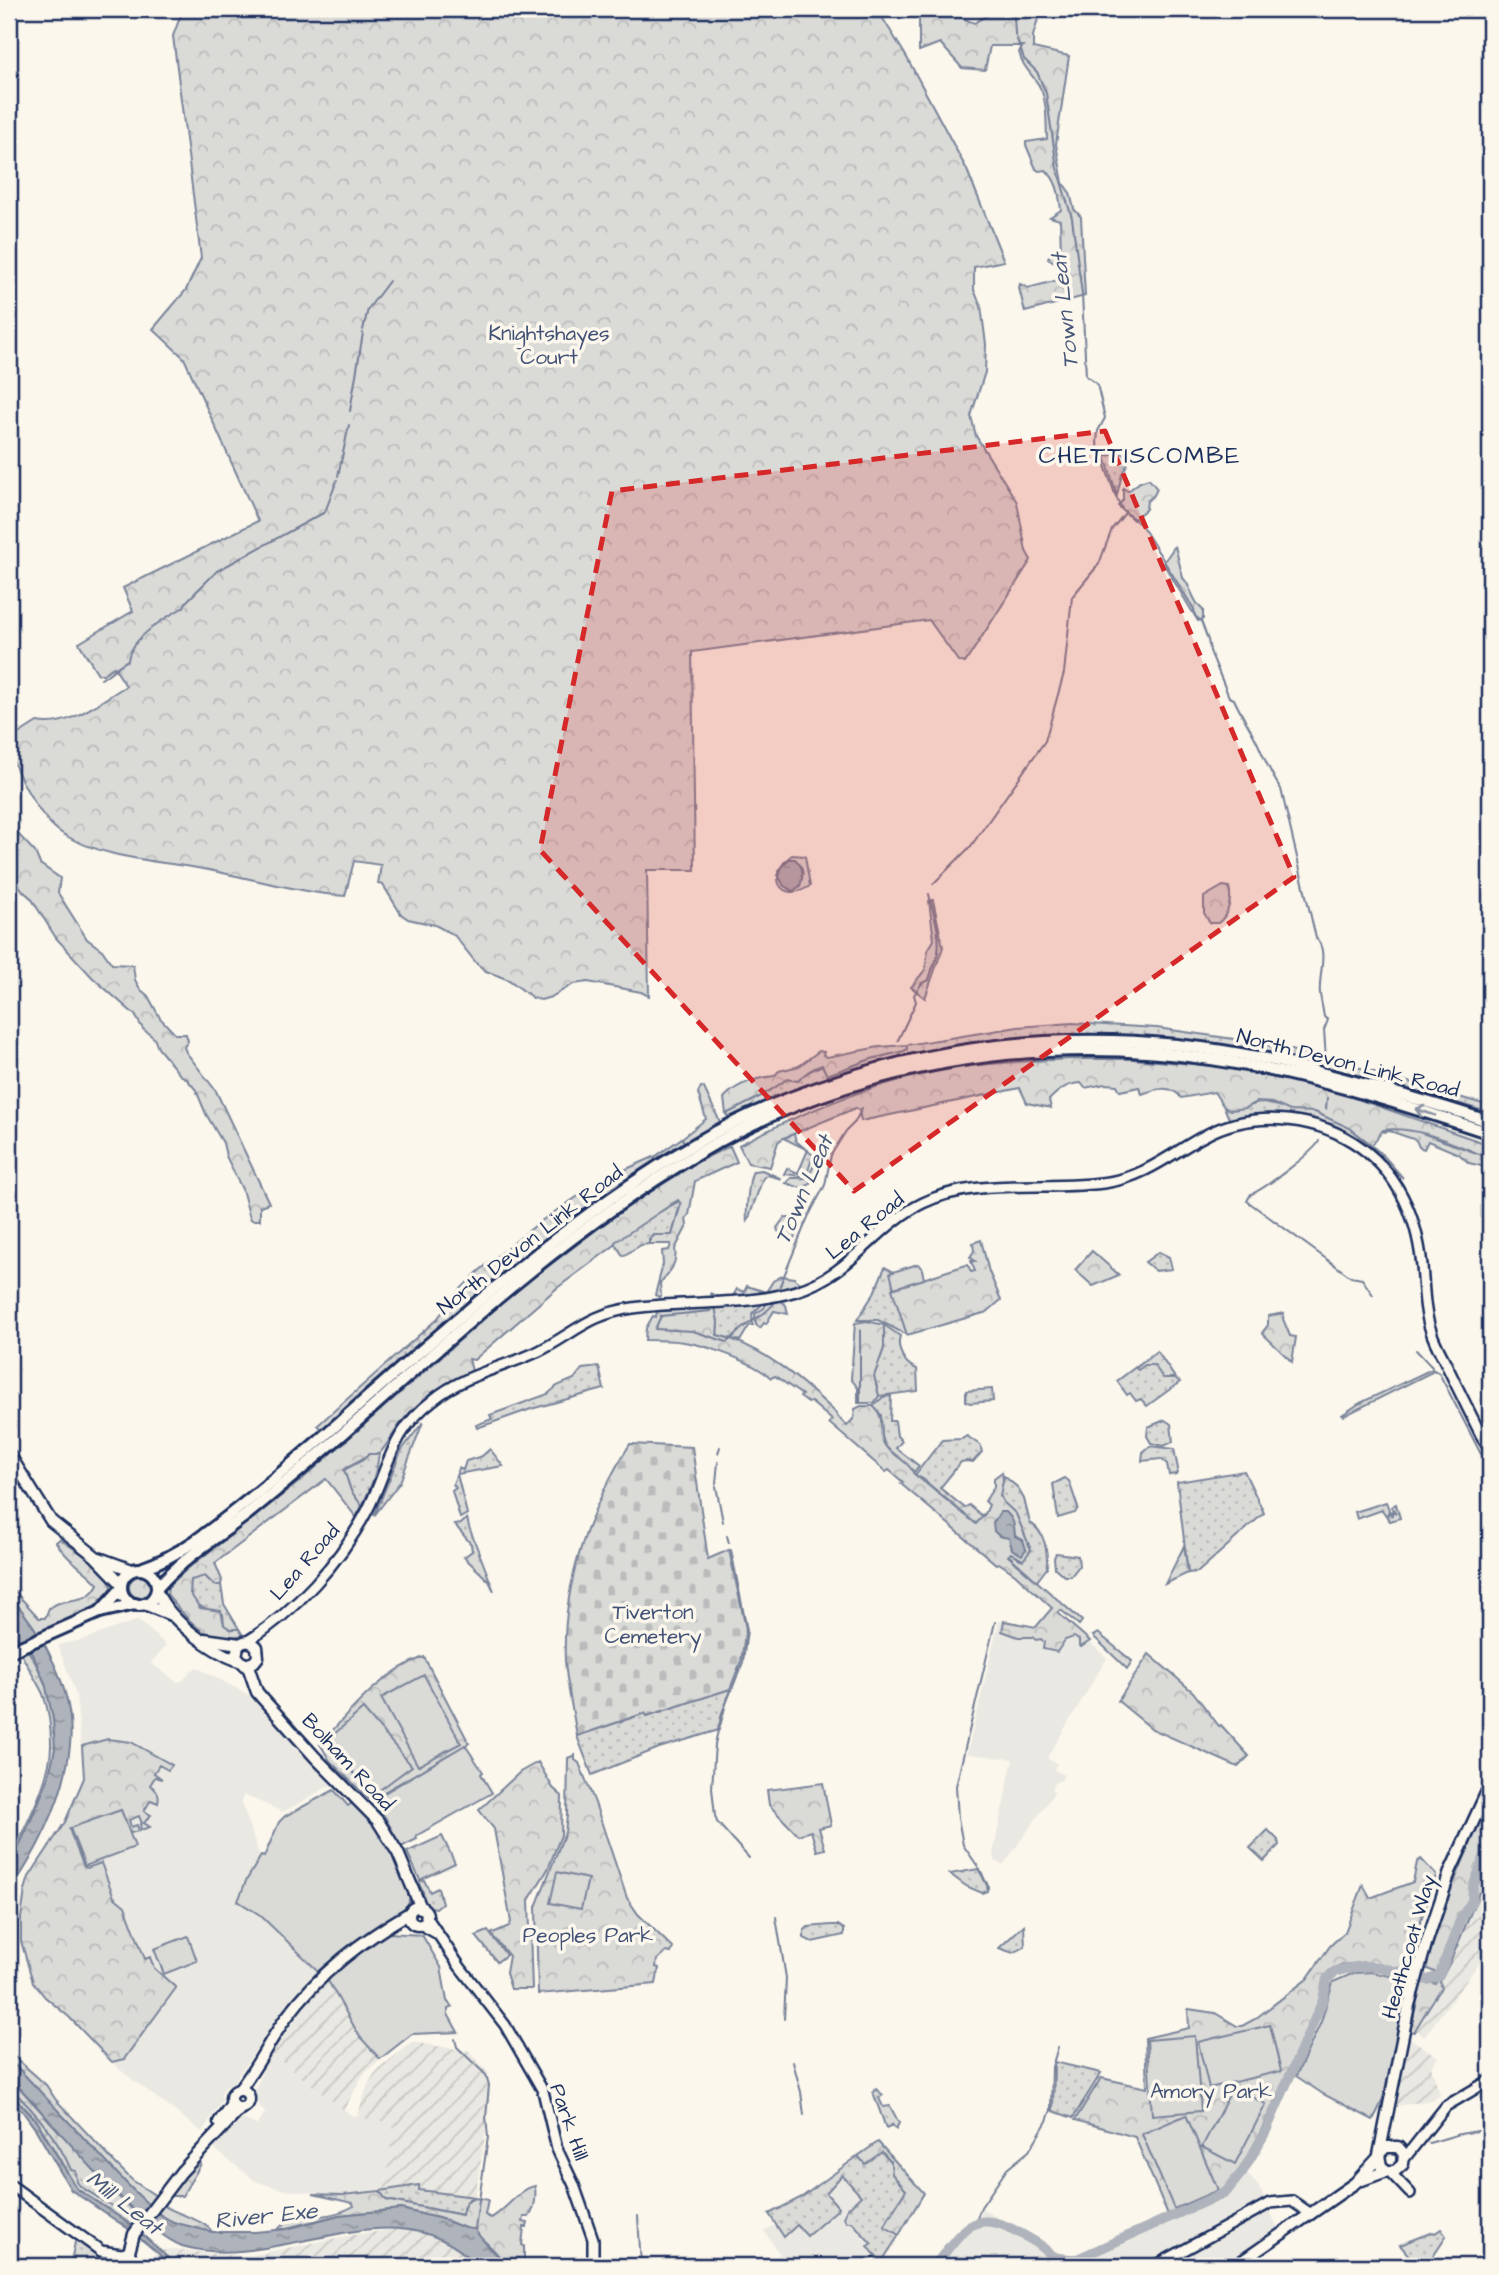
<svg xmlns="http://www.w3.org/2000/svg" width="1499" height="2275" font-family="'Architects Daughter',sans-serif">
<style>
.built{fill:#eae8e2}
.industrial{fill:url(#industrial-furrows)}
.grass{fill:url(#grass-dots);stroke:#7a849a;stroke-width:2}
.forest{fill:url(#forest-crowns);stroke:#7a849a;stroke-width:2}
.cemetery{fill:url(#cemetery-stones);stroke:#7a849a;stroke-width:2}
.pitch{fill:#dadad7;stroke:#7a849a;stroke-width:2}
.water{fill:url(#water-ripples);stroke:#747e96;stroke-width:2}
.lines{fill:none;stroke-linecap:round;stroke-linejoin:round}
.stream{stroke:#747e96;stroke-width:2}
.river{stroke:#afb3bb;stroke-width:10}
.secondary-casing{stroke:#1b2f5e;stroke-width:14}
.primary-casing{stroke:#1b2f5e;stroke-width:15}
.highway-casing{stroke:#1b2f5e;stroke-width:16}
.secondary{stroke:#fbf7ec;stroke-width:9}
.primary{stroke:#fbf7ec;stroke-width:10}
.highway{stroke:#fbf7ec;stroke-width:10}
.oneway{stroke:#8b93a5}
.marked{fill:#d62828;fill-opacity:0.2;stroke:#d62828;stroke-width:5;stroke-dasharray:14 9;stroke-linejoin:round}
.labels{text-anchor:middle;dominant-baseline:central;stroke-width:7;stroke-linejoin:round;paint-order:stroke}
.park-label{font-size:21px;fill:#415176;stroke:#fbf7ec}
.street-label{font-size:21px;fill:#1b2f5e;stroke:#fbf7ec}
.water-label{font-size:23px;font-style:italic;fill:#47577a;stroke:#fbf7ec}
.quarter-label{font-size:24px;letter-spacing:2px;fill:#1b2f5e;stroke:#fbf7ec}
</style>
<defs>
<pattern id="industrial-furrows" width="10" height="10" patternUnits="userSpaceOnUse" patternTransform="scale(1.75)"><rect width="10" height="10" fill="#eae8e2"/><path d="M-1 1l2-2M0 10L10 0M9 11l2-2" fill="none" stroke="#c8c7c4"/></pattern>
<pattern id="grass-dots" width="8" height="8" patternUnits="userSpaceOnUse" patternTransform="scale(1.75)"><rect width="8" height="8" fill="#dadad7"/><path d="M2 2h.1M6 6h.1" fill="none" stroke="#babbbb" stroke-width="1.8" stroke-linecap="round"/></pattern>
<pattern id="forest-crowns" width="20" height="18" patternUnits="userSpaceOnUse" patternTransform="scale(1.75)"><rect width="20" height="18" fill="#dadad7"/><path d="M2 6a3 3 0 1 1 6 0M12 15a3 3 0 1 1 6 0" fill="none" stroke="#babbbb"/></pattern>
<pattern id="cemetery-stones" width="16" height="16" patternUnits="userSpaceOnUse" patternTransform="scale(1.75)"><rect width="16" height="16" fill="#dadad7"/><path d="M2 7V4a2 2 0 0 1 4 0v3zM10 15v-3a2 2 0 0 1 4 0v3z" fill="#babbbb"/></pattern>
<pattern id="water-ripples" width="26" height="14" patternUnits="userSpaceOnUse" patternTransform="scale(1.75)"><rect width="26" height="14" fill="#afb3bb"/><path d="M2 4q2-2 4 0t4 0M15 11q2-2 4 0t4 0" fill="none" stroke="#8e929b"/></pattern>
</defs>
<rect width="100%" height="100%" fill="#fbf7ec"/>
<filter id="ink" filterUnits="userSpaceOnUse"><feTurbulence type="fractalNoise" baseFrequency=".0143" numOctaves="2"/><feDisplacementMap in="SourceGraphic" scale="14" xChannelSelector="R" yChannelSelector="G"/><feConvolveMatrix kernelMatrix="1 2 1 2 8 2 1 2 1" color-interpolation-filters="sRGB"/></filter>
<g filter="url(#ink)">
<g class="built">
<path d="M1052 1608 1107 1658 1047 1758 1057 1764 1054 1769 1064 1775 1061 1780 1056 1782 1052 1788 1054 1793 1031 1826 1004 1864H1000L994 1860 993 1853 1013 1759 967 1754 999 1621 1036 1627Z"/>
<path d="M138 1620 166 1645 151 1663 177 1682 182 1681 196 1667 249 1695 278 1723 300 1751 327 1777 331 1785 283 1812 244 1795 241 1801 260 1857 238 1900 260 1915 318 1971 292 1998 231 2086H226L220 2095 223 2099 202 2132 120 2070 69 2017 45 1997 33 1982 28 1971 21 1941 22 1904 29 1877 65 1822 84 1778 76 1695 58 1645 82 1640Z"/>
<path d="M269 2052 351 2115 395 2123 384 2190 342 2195 284 2190 255 2181 212 2147 240 2118 257 2125 265 2113 253 2098Z"/>
<path d="M878 2142 924 2193 879 2266H762L780 2254 764 2231 775 2225 769 2214 802 2197Z"/>
<path d="M1241 2168 1255 2181 1264 2196 1279 2231 1229 2266H937L961 2234 977 2223 983 2209 1052 2252 1072 2257 1084 2254 1222 2193Z"/>
</g>
<g class="industrial">
<path d="M1490 1887V1949L1424 2037 1416 2029 1419 2021 1442 1988 1440 1982 1451 1960 1479 1892Z"/>
<path d="M327 1979 360 2037 380 2059 363 2075 344 2110 269 2052Z"/>
<path d="M1407 2036 1438 2057 1431 2067 1440 2094 1431 2100 1396 2106Z"/>
<path d="M412 2042 469 2051 488 2073 490 2090 488 2118 475 2197 419 2190V2186L384 2190 394 2123 357 2117 366 2089 375 2072Z"/>
<path d="M394 2229 418 2232 439 2238 463 2251 477 2266H154L152 2258 157 2251 174 2249 215 2254 248 2256 341 2237Z"/>
</g>
<g class="grass">
<path d="M1117 453 1127 454 1131 457 1122 474 1117 495 1105 457Z"/>
<path d="M1072 1023 1157 1028 1248 1041 1323 1057 1490 1106V1113C1309 1056 1118 1011 929 1050 859 1064 795 1093 730 1120L726 1114C748 1103 767 1094 787 1079L798 1081 804 1074 822 1065 827 1075 871 1059 904 1051 907 1049 906 1045 1018 1027Z"/>
<path d="M1257 1102 1315 1112 1350 1128 1383 1155 1403 1178C1391 1170 1383 1158 1372 1148 1332 1115 1279 1107 1229 1119L1224 1107 1253 1105Z"/>
<path d="M1397 1128 1414 1130 1490 1158V1168L1469 1163 1459 1154 1428 1141 1424 1149 1419 1147 1416 1140 1390 1131 1383 1132Z"/>
<path d="M794 1134 796 1141 813 1155 808 1171 801 1176 784 1174 787 1168 798 1173 808 1150 783 1138Z"/>
<path d="M682 1138 685 1144C593 1200 516 1262 434 1332 397 1364 356 1394 323 1431L318 1425 437 1319 459 1291 479 1271 541 1221 604 1179 656 1156Z"/>
<path d="M827 1151 829 1153 821 1161 809 1185 801 1188 786 1183 791 1178H807L820 1155Z"/>
<path d="M762 1170 782 1179 767 1175 763 1178 747 1223C746 1214 748 1180 753 1171Z"/>
<path d="M681 1200 672 1235H653L649 1239V1244L641 1245 623 1256 614 1242 643 1221Z"/>
<path d="M1159 1252 1169 1257 1172 1269 1156 1271 1145 1262Z"/>
<path d="M885 1267 894 1272 893 1289 907 1335 878 1320H857L874 1293Z"/>
<path d="M782 1276 794 1278 802 1285C779 1293 737 1302 713 1297L710 1293 718 1297 733 1296 737 1289 744 1292 747 1286 766 1292 773 1281Z"/>
<path d="M780 1300 786 1305 788 1314 774 1311 766 1324 764 1323 760 1328 756 1325 755 1314 764 1308 767 1302Z"/>
<path d="M765 1302 752 1314 753 1325 749 1326 740 1341 717 1335 718 1322 715 1307Z"/>
<path d="M884 1325 900 1336C896 1348 904 1365 917 1369L918 1391 879 1396 874 1376 884 1348Z"/>
<path d="M1157 1351 1175 1378 1180 1382 1147 1406 1141 1399 1136 1401 1130 1393 1127 1395 1117 1381Z"/>
<path d="M599 1367 604 1389 531 1409 477 1428 476 1425 492 1419 490 1415 548 1394 557 1386 574 1379 582 1369Z"/>
<path d="M1432 1369 1434 1371 1344 1416 1342 1415 1360 1403Z"/>
<path d="M992 1389 993 1401 970 1403 966 1401V1391Z"/>
<path d="M891 1396 890 1421H895L897 1436 902 1441 896 1448 919 1466 914 1472 885 1446 882 1436 881 1415 873 1406 883 1397Z"/>
<path d="M1165 1420 1171 1424 1173 1442 1164 1446 1151 1443 1147 1436 1148 1427Z"/>
<path d="M423 1422 400 1482 374 1516 401 1451Z"/>
<path d="M967 1436 980 1445 982 1452 973 1462 966 1461 961 1462 940 1488 965 1508 969 1505 981 1515 985 1514 976 1524 923 1479 915 1475 942 1440 961 1439Z"/>
<path d="M1150 1446 1174 1449 1178 1469 1176 1474 1169 1475 1167 1464 1161 1459 1142 1461 1143 1452Z"/>
<path d="M490 1449 503 1466 457 1474 467 1514 460 1518 452 1491 456 1488 453 1484 459 1468 463 1470 466 1461 482 1456Z"/>
<path d="M369 1454H379C377 1472 370 1490 362 1506L351 1491 344 1470 363 1460Z"/>
<path d="M1244 1471 1264 1513 1198 1572 1188 1573 1177 1482Z"/>
<path d="M1004 1476 1017 1487 1024 1499 1030 1523C1045 1531 1048 1552 1047 1568L1037 1581 1008 1555 1011 1553 1020 1559 1031 1550 1016 1514 1003 1502 1000 1495Z"/>
<path d="M1065 1478 1069 1481 1078 1508 1075 1513 1058 1518 1053 1484Z"/>
<path d="M1386 1502 1389 1510 1387 1515 1390 1512 1392 1516V1511L1396 1513 1391 1507 1396 1504 1400 1518 1390 1521 1382 1510 1357 1519 1355 1512Z"/>
<path d="M467 1518 469 1527 494 1591 489 1581 464 1557 472 1551 471 1544 455 1525 461 1524Z"/>
<path d="M1056 1553 1078 1556 1079 1566 1071 1576H1064L1055 1568 1054 1558Z"/>
<path d="M201 1576H205L214 1585H221L224 1604 239 1629H230L224 1625 223 1614C203 1609 186 1605 191 1580Z"/>
<path d="M9 1629C38 1654 62 1712 55 1752 51 1775 42 1797 32 1818 25 1834 19 1848 9 1861 9 1849 17 1845 22 1834 35 1807 52 1772 51 1742 51 1727 48 1708 43 1694 37 1681 9 1635 9 1629Z"/>
<path d="M1098 1633 1132 1661 1127 1669 1093 1636Z"/>
<path d="M730 1689 719 1730 659 1748 592 1775 577 1736 646 1713 647 1716Z"/>
<path d="M1268 1830 1278 1840 1279 1845 1264 1861 1250 1848Z"/>
<path d="M978 1869 988 1885 987 1891 982 1893 966 1886 950 1874Z"/>
<path d="M424 1880 430 1892 438 1888 442 1903 436 1908 430 1907 423 1901V1892L418 1882Z"/>
<path d="M831 1925H838L844 1929V1935L812 1942 804 1938V1931L808 1927Z"/>
<path d="M1024 1925 1025 1947 1013 1953 999 1948Z"/>
<path d="M1054 2062 1101 2073 1073 2118 1053 2111Z"/>
<path d="M9 2087C34 2110 58 2138 71 2169L76 2171 80 2186C98 2199 120 2207 137 2222L133 2226 77 2189 36 2119 9 2092Z"/>
<path d="M876 2089 883 2095 879 2098 883 2107 890 2106 899 2123 896 2129 892 2125 886 2128 873 2092Z"/>
<path d="M881 2152 891 2162 893 2174 906 2190 885 2226 899 2235 879 2266H865L876 2256 868 2246 871 2243 852 2222H846L844 2218 847 2209 861 2196 842 2175 826 2193 838 2207 837 2210 807 2236 797 2225 784 2237 769 2214 802 2197 858 2156 865 2164Z"/>
<path d="M419 2185V2190L475 2197 469 2199 463 2208V2215L386 2200 380 2191Z"/>
<path d="M1441 2229 1446 2236 1426 2266H1417L1400 2245 1433 2232 1435 2233Z"/>
<path d="M78 2240 102 2258 101 2263 105 2266H70L75 2242Z"/>
</g>
<g class="forest">
<path d="M183 9H877L906 56 967 170 1004 261 974 267V290L981 306 986 344 985 372 971 416 976 436 1017 502 1026 551 1031 560 965 663 958 661 929 620 692 652 695 870H647L649 996 641 992 588 982 574 984 551 997 541 1000 533 998 509 980 486 971 477 964 454 935 435 925 408 919 401 914 383 885 378 884 381 865 354 861 345 896 334 895C289 890 247 877 203 869 159 861 101 858 63 834 41 821 9 765 9 740L37 722C69 729 100 701 126 686L114 667 103 674H98L79 643 133 611 123 588 258 521 184 358 153 329 186 290 201 258 173 36Z"/>
<path d="M919 9H926V13L935 16 940 9H956L962 18 974 23 998 9H1041L1033 36V48L1069 56 1056 144 1063 183 1070 193 1074 209 1081 217 1085 296 1025 312 1019 288 1020 284 1028 288 1070 277 1068 271 1048 258 1049 256 1061 254 1060 220 1050 217 1061 210C1059 194 1058 182 1046 170L1039 171 1036 169 1026 145V142L1047 139C1046 122 1048 99 1038 84 1031 73 1022 66 1019 52L1023 46H990L985 70 962 68 940 43 919 51Z"/>
<path d="M1149 479 1157 489 1154 495 1147 501 1146 509 1133 520 1118 506 1123 500V488L1128 491 1140 482Z"/>
<path d="M1175 546 1183 578C1192 587 1192 602 1203 610V619L1198 621 1163 563Z"/>
<path d="M9 818 18 834 35 852 40 864 60 878 58 893 87 939 102 950 112 964 133 965 135 980 140 989 148 996 160 1018 175 1034H186L188 1041 184 1047 186 1052 216 1091 269 1203 260 1206V1220H252L250 1218 242 1189 226 1156 223 1143 206 1114 196 1090 186 1078 180 1075 158 1048 154 1038 143 1029 135 1015 93 978 56 938 31 898 23 891 9 871Z"/>
<path d="M792 855 805 856 810 886C780 905 765 875 792 855Z"/>
<path d="M1223 886 1229 887C1232 899 1229 915 1218 923H1210L1204 913V897Z"/>
<path d="M933 900 943 947 925 998 911 987 925 970 928 950 934 940 929 901Z"/>
<path d="M906 1045 907 1049 904 1051 871 1059 827 1075 822 1065C813 1068 804 1074 798 1081L787 1079C767 1094 748 1103 726 1114L724 1098C736 1084 757 1078 774 1076L779 1071 799 1066 819 1051 824 1052 823 1055 827 1057 879 1047Z"/>
<path d="M1073 1059H1132L1217 1066 1326 1088 1490 1145V1158C1457 1146 1420 1125 1383 1130L1372 1145 1350 1128 1315 1112 1290 1111 1272 1103 1257 1102 1246 1108 1230 1110 1224 1107 1214 1092 1181 1098C1172 1084 1155 1089 1142 1094L1139 1087 1120 1091 1117 1085 1105 1084 1085 1088 1081 1083C1066 1084 1059 1090 1049 1100L1051 1108 1027 1103 1020 1088 861 1121 859 1110 856 1108 783 1138 778 1142 770 1167 748 1163 739 1145C802 1112 870 1084 940 1071 983 1063 1029 1061 1073 1059Z"/>
<path d="M701 1087 704 1088 721 1124 685 1144 682 1138 706 1119 698 1093Z"/>
<path d="M730 1146 737 1162 695 1181 689 1215 686 1218 687 1226 675 1249C678 1264 669 1273 660 1283L661 1295 659 1297 655 1295 663 1264 662 1251 669 1250 671 1244H650V1239L655 1235H672L681 1204 678 1200 615 1242V1245L557 1288 474 1360 469 1359 472 1371C447 1382 423 1397 405 1418 395 1430 389 1443 379 1454H369C361 1461 351 1463 344 1470L351 1491 362 1506 356 1517 326 1479 215 1563 222 1580 221 1585H214L205 1576 191 1580 190 1593 200 1608 221 1611 224 1625 230 1629H239L243 1635C233 1637 219 1639 209 1635 195 1629 176 1606 167 1594L168 1587 186 1570 299 1482 518 1289 621 1211 699 1161Z"/>
<path d="M785 1217 798 1221 800 1225 793 1240C786 1238 779 1236 777 1228Z"/>
<path d="M981 1240 989 1272 1001 1300 987 1312 907 1335 892 1289 966 1265H968L971 1272 975 1271 971 1261H975L970 1257 974 1251 973 1243Z"/>
<path d="M1092 1251 1119 1275 1093 1286 1075 1270Z"/>
<path d="M715 1307 718 1322 717 1335C761 1345 801 1380 834 1411 839 1417 840 1420 847 1426L854 1418 855 1409 861 1406H873C888 1419 876 1435 886 1447 895 1456 909 1462 914 1474L976 1524 985 1514 989 1505 985 1501 994 1487V1478L1002 1472 1003 1480 1000 1496 1003 1502 1016 1514 1031 1550 1023 1560 1011 1553 1008 1556 1082 1621 1079 1625 1061 1610 1058 1613 1090 1641 1081 1647 1079 1646V1640L1074 1637 1065 1640 1057 1652 1043 1649 1044 1642 1041 1639 1036 1640 1032 1637H1018L1002 1631 1004 1621 1036 1627 1052 1608 1015 1574 999 1563 996 1564 901 1484 903 1482 889 1470 886 1472 829 1423 832 1420 811 1402 808 1403 800 1397 802 1395 775 1376 771 1378C753 1362 707 1345 684 1342 671 1340 658 1340 645 1340L646 1328 653 1316 656 1317 657 1311Z"/>
<path d="M1284 1313 1283 1319 1290 1336 1296 1337 1292 1362 1262 1333 1268 1325V1316Z"/>
<path d="M867 1321 884 1325V1348L874 1376 879 1396 874 1403H858V1388L851 1379 855 1323Z"/>
<path d="M1157 1351 1175 1378H1163L1154 1365H1145L1138 1370 1136 1368Z"/>
<path d="M60 1539C79 1554 104 1563 112 1587 102 1613 60 1623 37 1634L9 1595V1585L39 1618H45L49 1608C52 1607 55 1604 59 1603 75 1598 89 1602 98 1584 84 1568 68 1562 56 1542Z"/>
<path d="M1184 1545 1188 1573 1165 1584 1183 1548Z"/>
<circle cx="140" cy="1587" r="11"/>
<path d="M1149 1654 1193 1692 1219 1726 1221 1725 1249 1756 1238 1767 1152 1729 1118 1701Z"/>
<path d="M424 1657 469 1743 370 1800 330 1761 320 1744C350 1712 381 1672 424 1657Z"/>
<path d="M108 1739 131 1742 172 1765 168 1770 159 1765 154 1773 162 1779 155 1777 150 1785C158 1791 160 1794 158 1803L151 1800 144 1811 151 1815 144 1823 150 1827 141 1830 140 1824 142 1823 139 1816 129 1820 131 1827 137 1825 139 1831 130 1833 121 1810 69 1829 84 1867 87 1868 101 1863 114 1897 125 1906 145 1959 150 1957 154 1968 176 1988 124 2059 112 2062 69 2017 45 1997 33 1982 21 1941V1918L25 1890 29 1877 65 1822 84 1778 82 1746Z"/>
<path d="M575 1755V1760L579 1763 595 1803 627 1898 638 1914 673 1948 671 1953 666 1952 657 1960 656 1967 659 1968 656 1984 538 1994 536 1907 565 1832 567 1815 568 1758Z"/>
<path d="M538 1762 553 1788 562 1796 561 1835 548 1869 529 1900 532 1989H511L506 1973 509 1956 491 1934 509 1926 511 1922 494 1829 479 1810 520 1772Z"/>
<path d="M823 1783 831 1825 819 1828 825 1849 817 1851 811 1831 798 1835 769 1805 767 1790Z"/>
<path d="M1490 1797V1863L1487 1874 1490 1878V1888L1479 1893 1451 1960 1440 1982 1442 1988C1431 2002 1423 2017 1414 2032L1410 2031 1422 1980 1436 1984 1438 1978 1437 1973 1425 1968 1452 1887Z"/>
<path d="M442 1836 455 1863 420 1880 407 1852Z"/>
<path d="M1421 1859 1436 1875C1426 1908 1414 1937 1405 1969 1388 1966 1334 1955 1325 1977 1322 1983 1323 1993 1322 1999L1249 2157 1222 2193 1169 2217 1135 2137 1075 2120 1101 2078 1147 2088 1145 2038 1189 2028 1188 2009 1215 2013 1237 2026H1242L1255 2019 1307 1979 1330 1946 1345 1932 1363 1885 1370 1898 1413 1882 1417 1862Z"/>
<path d="M9 2052 46 2085 56 2100 115 2163 132 2180 156 2196 149 2206 113 2170 17 2067 9 2062Z"/>
<path d="M9 2079 18 2086 119 2197 141 2217 137 2222 80 2186 77 2182 76 2171 71 2170C58 2138 34 2110 9 2087Z"/>
<path d="M878 2142 924 2193 899 2235 884 2226 906 2190 892 2174 891 2162 882 2152 865 2164 858 2156Z"/>
<path d="M200 2162 201 2164 182 2196H170L190 2169Z"/>
<path d="M535 2186C536 2196 535 2209 529 2217H524L523 2222 528 2223 527 2227H524L522 2245 524 2246V2266H507C488 2240 469 2227 438 2218 426 2215 411 2215 402 2209L339 2215 278 2230C287 2215 305 2217 320 2216 331 2215 345 2211 354 2206L353 2203 313 2194 342 2195 380 2191 386 2200 462 2215C465 2198 472 2196 488 2200L485 2215 491 2218C506 2210 520 2188 535 2186Z"/>
<path d="M163 2205C175 2214 206 2220 212 2232 192 2228 173 2225 156 2212Z"/>
</g>
<path class="cemetery" d="M630 1444 692 1447 708 1559 729 1550 746 1629 741 1661 730 1689 647 1716 645 1713 577 1736C573 1711 567 1686 565 1661 562 1584 589 1508 630 1444Z"/>
<g class="pitch">
<path d="M918 1264 922 1269 924 1279 894 1288 890 1273Z"/>
<path d="M424 1675 461 1743 418 1766 381 1698Z"/>
<path d="M363 1709 412 1766 373 1795 326 1741Z"/>
<path d="M465 1745 483 1772 481 1774 492 1793 416 1836 417 1839 401 1847 385 1817 371 1801Z"/>
<path d="M334 1790 348 1806 352 1803 378 1830 386 1841 410 1896 407 1908 352 1944 318 1971 260 1915 238 1901 246 1881 261 1856 264 1857 279 1822 285 1816Z"/>
<path d="M121 1810 135 1847 85 1866 70 1828Z"/>
<path d="M557 1872 588 1879 581 1909 550 1903Z"/>
<path d="M488 1931 506 1955 497 1962 476 1936Z"/>
<path d="M388 1933 422 1935 441 1967 447 2001 452 2007 448 2009V2014L458 2032 412 2034 380 2059 360 2037 327 1979 361 1951Z"/>
<path d="M188 1936 197 1961 164 1974 154 1949Z"/>
<path d="M1371 1972 1409 1980 1405 2004 1400 2007 1399 2014 1401 2017C1395 2052 1391 2088 1373 2120L1323 2094 1296 2076 1321 2022 1333 1982 1354 1973Z"/>
<path d="M1270 2025 1281 2071 1209 2088 1198 2042Z"/>
<path d="M1195 2036 1201 2111 1152 2115 1147 2040Z"/>
<path d="M1233 2087 1266 2104 1235 2164 1202 2147Z"/>
<path d="M1186 2115 1218 2190 1174 2209 1142 2134Z"/>
</g>
<g class="water">
<path d="M789 859H795C804 867 804 875 800 886L793 891 784 886 779 877 782 866Z"/>
<path d="M1000 1512H1006C1015 1520 1014 1526 1015 1536L1023 1540 1026 1549 1022 1555 1012 1549 1009 1538 999 1536 994 1531 993 1523Z"/>
<path d="M9 1595C43 1633 76 1692 70 1745 65 1798 38 1850 9 1893V1861L17 1851 34 1813 48 1779 55 1749 53 1719 45 1683 32 1653 9 1629Z"/>
<path d="M9 2062 17 2067 128 2185 156 2212 173 2222 212 2232H255L287 2229 339 2215 402 2209C412 2212 426 2215 438 2218 450 2221 463 2230 475 2229 479 2239 499 2256 507 2266H477C397 2179 278 2275 182 2246 165 2239 151 2226 138 2214 95 2175 58 2129 18 2086L9 2079Z"/>
<path d="M9 2092 35 2119 77 2189 133 2226 177 2266H169L159 2254 130 2230 71 2190 36 2130 23 2112 9 2099Z"/>
</g>
<g class="lines">
<g class="stream">
<path d="M1010 9 1014 17 1015 34 1024 59 1037 72 1046 93 1057 168 1072 218 1082 294 1086 376 1097 384 1105 418 1098 431 1097 443 1116 497 1122 509 1142 526 1194 609 1195 616 1201 621 1208 640 1210 651 1229 697 1234 699C1241 715 1251 729 1258 744 1265 760 1271 775 1281 789L1316 938C1329 951 1318 976 1320 994 1321 1002 1323 1009 1324 1017L1328 1020 1324 1030 1326 1059"/>
<path d="M363 330 368 309 389 281"/>
<path d="M350 411 363 333"/>
<path d="M338 476 349 425"/>
<path d="M101 679C111 673 118 665 128 660 130 638 166 617 184 607L186 602 217 571 325 512 337 480"/>
<path d="M933 884 971 846 1045 741 1064 673 1072 597 1099 564 1112 529 1125 513"/>
<path d="M898 1040 916 1002 914 995 922 983 929 980C931 971 937 960 938 952 941 934 933 912 929 894"/>
<path d="M1326 1109 1327 1098"/>
<path d="M1319 1141C1316 1150 1263 1190 1251 1194L1247 1201 1351 1277 1362 1279 1373 1295"/>
<path d="M779 1288 808 1217 825 1185 831 1155 846 1131 855 1122 862 1108"/>
<path d="M711 1311 661 1316 655 1329 693 1331 727 1342C734 1337 741 1328 748 1324 759 1316 765 1315 774 1303"/>
<path d="M860 1330V1403"/>
<path d="M1416 1350 1432 1367"/>
<path d="M1434 1370 1439 1373 1481 1454"/>
<path d="M718 1453 720 1447"/>
<path d="M1488 1461 1490 1464"/>
<path d="M716 1483 718 1462"/>
<path d="M716 1486 723 1522"/>
<path d="M727 1536 729 1543"/>
<path d="M731 1550 747 1630 743 1662 722 1713 715 1744 712 1788 715 1816 717 1822 749 1858"/>
<path d="M988 1888 981 1871 963 1845 958 1818 956 1786 995 1622"/>
<path d="M776 1917 786 1978 784 2019"/>
<path d="M455 2039 457 2047 486 2075 489 2085 486 2117 488 2137 475 2229"/>
<path d="M793 2062 801 2092 804 2115"/>
<path d="M1429 2143 1460 2134 1490 2129"/>
<path d="M638 2216 641 2266"/>
<path d="M976 2221 981 2207 1007 2169 1029 2151 1047 2121 1051 2110 1052 2067 1058 2047"/>
</g>
<path class="river" d="M935 2266C972 2214 981 2209 1037 2243 1043 2247 1049 2254 1055 2257 1061 2259 1070 2259 1077 2259L1226 2192 1243 2171 1265 2133 1323 2000 1327 1979 1335 1972 1346 1969 1363 1966 1380 1967 1427 1980 1439 1976 1461 1918 1472 1901 1473 1887 1490 1842"/>
<defs>
<g id="secondary">
<path d="M246 1642C295 1612 340 1562 367 1511 390 1466 389 1434 433 1400 463 1375 502 1368 537 1352 574 1334 588 1314 633 1308 686 1300 743 1307 796 1291 852 1274 875 1226 923 1203 977 1176 1051 1192 1109 1182 1146 1176 1172 1153 1204 1136 1249 1111 1310 1115 1353 1142 1397 1170 1417 1216 1422 1266 1424 1288 1424 1311 1431 1331 1435 1345 1443 1356 1448 1368 1459 1391 1470 1413 1481 1435L1490 1449"/>
<path d="M426 1916 460 1967 505 2025 543 2091 557 2149 574 2185 593 2239V2266"/>
<path d="M420 1924 436 1933"/>
<path d="M1404 2159 1446 2106 1490 2080"/>
<path d="M1390 2172 1410 2193"/>
<path d="M9 2184 101 2251 121 2254 129 2252"/>
<path d="M1155 2266 1270 2203 1292 2201 1311 2214"/>
</g>
<g id="primary">
<path d="M9 1454 51 1521 95 1556 121 1583"/>
<path d="M99 1558 132 1570"/>
<path d="M157 1592C169 1620 211 1651 239 1661"/>
<path d="M144 1604 173 1616"/>
<path d="M204 1639 240 1644"/>
<path d="M245 1665 254 1662 258 1657 257 1647C251 1640 244 1640 238 1646L236 1656 249 1669 257 1692 263 1699 315 1757 378 1821 398 1853 421 1908"/>
<circle cx="418" cy="1916" r="9"/>
<path d="M239 2090C257 2068 269 2041 286 2018 320 1972 362 1941 409 1913"/>
<circle cx="240" cy="2099" r="9"/>
<path d="M219 2122 232 2103"/>
<path d="M1387 2171 1381 2166 1379 2155 1409 2005 1426 1944 1450 1872 1490 1785"/>
<path d="M1362 2180 1387 2171H1395L1403 2164 1404 2154 1398 2147H1386L1380 2153"/>
<path d="M133 2266 129 2252 134 2234 181 2172 241 2108"/>
<path d="M1235 2266 1355 2183 1378 2158"/>
</g>
<g id="highway">
<path d="M143 1568C184 1554 217 1525 251 1498 313 1448 370 1394 430 1343 513 1271 598 1201 693 1145 736 1119 784 1099 832 1083 970 1036 1119 1029 1262 1058 1290 1063 1316 1072 1344 1079 1393 1092 1442 1105 1490 1122"/>
<circle cx="139" cy="1587" r="18"/>
<path d="M158 1587C183 1558 216 1538 246 1515 289 1480 332 1444 373 1407 475 1315 579 1224 697 1154 849 1063 1037 1033 1211 1059 1306 1073 1399 1103 1490 1133"/>
<path d="M100 1612 121 1589"/>
<path d="M9 1652 100 1612 135 1604"/>
</g>
</defs>
<use href="#secondary" class="secondary-casing"/>
<use href="#primary" class="primary-casing"/>
<use href="#highway" class="highway-casing"/>
<use href="#secondary" class="secondary"/>
<use href="#primary" class="primary"/>
<use href="#highway" class="highway"/>
</g>
<defs><path id="oneway-shaft" d="M-6 0H5M1.5-3L5.5 0L1.5 3" fill="none" stroke-width="1.6" stroke-linecap="round" stroke-linejoin="round" transform="scale(1.75)"/></defs>
<use class="oneway" href="#oneway-shaft" transform="translate(1425 1112) rotate(-162)"/>
</g>
<path class="marked" d="M1105 431 1294 877 854 1191 540 850 612 491Z"/>
<g class="labels">
<g class="park-label">
<text x="549" y="333">Knightshayes<tspan x="549" dy="24">Court</tspan></text>
<text x="653" y="1612">Tiverton<tspan x="653" dy="24">Cemetery</tspan></text>
<text x="588" y="1935">Peoples Park</text>
<text x="1211" y="2091">Amory Park</text>
</g>
<g class="street-label">
<text transform="translate(1348 1063) rotate(14)">North Devon Link Road</text>
<text transform="translate(865 1226) rotate(-39)">Lea Road</text>
<text transform="translate(530 1240) rotate(-38)">North Devon Link Road</text>
<text transform="translate(305 1562) rotate(-49)">Lea Road</text>
<text transform="translate(348 1762) rotate(47)">Bolham Road</text>
<text transform="translate(1409 1947) rotate(-74)">Heathcoat Way</text>
<text transform="translate(569 2122) rotate(71)">Park Hill</text>
</g>
<g class="water-label">
<text transform="translate(1065 311) rotate(-96)">Town Leat</text>
<text transform="translate(804 1190) rotate(-67)">Town Leat</text>
<text transform="translate(124 2203) rotate(38)">Mill Leat</text>
<text transform="translate(266 2216) rotate(-6)">River Exe</text>
</g>
<g class="quarter-label">
<text x="1140" y="456">CHETTISCOMBE</text>
</g>
</g>
<rect width="1499" height="2275" fill="none" stroke="#fbf7ec" stroke-width="35"/>
<rect x="18" y="18" width="1464" height="2240" fill="none" stroke="#1b2f5e" stroke-width="2.5" filter="url(#ink)"/>
</svg>
